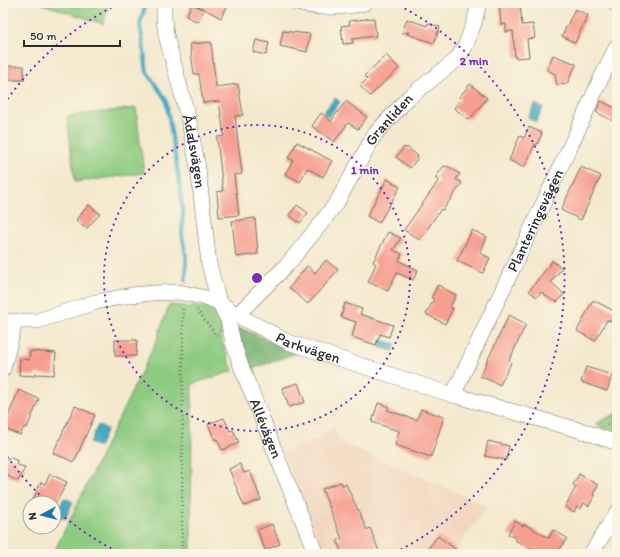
<svg xmlns="http://www.w3.org/2000/svg" width="620" height="557" font-family="Itim,sans-serif">
<style>
.built{fill:#f1d5bd}
.green{fill:#8dcb80;stroke:#5c7b56}
.forest{fill:#72af6e;stroke:#4e6d4c}
.water{fill:#42aac2;stroke:#366a76}
.lines{fill:none;stroke-linecap:round;stroke-linejoin:round}
.stream{stroke:#42aac2;stroke-width:4}
.building{fill:#f69f91}
.street-casing{stroke:#716e64;stroke-width:16}
.path{stroke:#716e64;stroke-width:2.5;stroke-dasharray:1 3;stroke-linecap:butt}
.street{stroke:#fff;stroke-width:15}
.ring{fill:none;stroke:#7b2cbf;stroke-width:2;stroke-dasharray:2 4}
.labels{text-anchor:middle;dominant-baseline:central;stroke-width:3.5;stroke-linejoin:round;paint-order:stroke}
.street-label{font-size:15px;fill:#2b2b2b;stroke:#fcf5e5}
.centre{fill:#7b2cbf;stroke:#fcf5e5;stroke-width:2}
.ring-label{font-size:12px;text-anchor:middle;font-weight:bold;fill:#7b2cbf;stroke:#fcf5e5;stroke-width:3.5;stroke-linejoin:round;paint-order:stroke}
</style>
<rect width="100%" height="100%" fill="#fcf5e5"/>
<filter id="ink" filterUnits="userSpaceOnUse"><feTurbulence type="fractalNoise" baseFrequency=".025" numOctaves="2"/><feDisplacementMap in="SourceGraphic" scale="8" xChannelSelector="R" yChannelSelector="G"/><feConvolveMatrix kernelMatrix="1 2 1 2 8 2 1 2 1" color-interpolation-filters="sRGB"/></filter>
<filter id="wash" filterUnits="userSpaceOnUse"><feTurbulence type="fractalNoise" baseFrequency=".012" numOctaves="4" result="noise"/><feDisplacementMap in="SourceGraphic" scale="16" xChannelSelector="R" yChannelSelector="G"/><feGaussianBlur stdDeviation="0.9" result="paint"/><feColorMatrix in="noise" values="0 0 0 0 0 0 0 0 0 0 0 0 0 0 0 0 0 1.4 0 .05"/><feComposite in="paint" operator="in"/></filter>
<g filter="url(#wash)">
<rect width="100%" height="100%" fill="#f4e9ce"/>
<path class="built" d="M334 427 339 442 488 506 453 554H325L283 452 317 439Z"/>
<g class="green">
<path d="M39 3H110L103 24Z"/>
<path d="M136 108 144 173 75 182 67 116Z"/>
<path d="M169 305 221 309V340L233 371 192 384 191 554H53L156 342Z"/>
<path d="M617 413V434L595 424Z"/>
</g>
<path class="forest" d="M236 328 245 330 297 353 252 369 241 344Z"/>
<g class="water">
<path d="M335 98 340 102 328 117 323 113Z"/>
<path d="M535 104 543 108 536 122 528 118Z"/>
<path d="M381 340 396 344 393 351 379 347Z"/>
<path d="M98 425 107 429 99 447 90 443Z"/>
<path d="M64 498 73 502 65 519 56 515Z"/>
</g>
<g class="lines">
<path class="stream" d="M146 3 140 24 147 72 166 100 179 180 183 213 182 234 186 255V281"/>
</g>
<g id="blocks">
<g class="building">
<path d="M193 3H229L221 18Z"/>
<path d="M499 3H520L522 25 533 24 535 38 527 39 529 57 515 58 513 31 506 32V24L501 25Z"/>
<path d="M192 4 204 10 198 22 186 16Z"/>
<path d="M575 9 588 15 575 43 562 36Z"/>
<path d="M374 18 376 36 352 39 353 43 343 44 341 26 350 25 349 21Z"/>
<path d="M407 19 427 26 428 23 440 27 434 43 407 34 410 32 402 33Z"/>
<path d="M283 31 310 34 307 52 280 46Z"/>
<path d="M256 40 269 43 266 55 253 52Z"/>
<path d="M211 42 216 87 238 84 243 115 235 116 242 174 234 175 239 215 219 217 217 192 223 191 217 137 224 136 219 101 203 103 199 74H194L190 44Z"/>
<path d="M386 55 399 68 370 96 360 86 367 79 364 76Z"/>
<path d="M553 55 576 64 567 84 557 85 555 74 547 70Z"/>
<rect x="3" y="66" width="21" height="14"/>
<path d="M470 84 487 98 469 120 454 108 461 99 459 97Z"/>
<path d="M346 101 367 117 358 129 348 123 334 142 312 126 321 113 331 121Z"/>
<path d="M601 101 617 109V123L596 112Z"/>
<path d="M529 127 542 133 537 145 535 144 524 168 509 160 520 136 524 138Z"/>
<path d="M297 142 332 161 323 177 307 168 300 182 285 174 293 160 288 158Z"/>
<path d="M404 147 406 148 407 147 418 156 417 157 418 158 410 168 396 157Z"/>
<path d="M444 166 446 167 447 166 460 174 456 179 462 183 443 210 441 209 420 240 404 230 439 180 435 178Z"/>
<path d="M581 167 601 176 581 220 561 210Z"/>
<path d="M387 179 400 187 379 223 367 216Z"/>
<path d="M89 205 100 214 86 229 76 220Z"/>
<path d="M297 205 308 213 300 223 289 215Z"/>
<path d="M255 218 258 254 236 257 232 221Z"/>
<path d="M472 230 487 237 480 253 490 258 483 273 457 261Z"/>
<path d="M388 232 401 238 393 250 402 254 399 261 418 270 413 280 397 273 388 291 368 282 376 264 373 262Z"/>
<path d="M326 260 338 270 308 304 289 288 307 266 315 273Z"/>
<path d="M552 261 562 268 551 282 564 294 557 302 554 300 553 301 541 292 537 297 529 291Z"/>
<path d="M438 285 456 295 450 307 453 308 445 324 426 314 434 299 431 298Z"/>
<path d="M593 300 616 312 611 321 607 320 595 341 577 331Z"/>
<path d="M345 303 362 309 360 314 393 325 389 337 380 334 376 345 352 337 356 322 341 317Z"/>
<path d="M509 315 526 324 509 361 511 363 500 385 480 376Z"/>
<path d="M115 340H137L136 356H115Z"/>
<path d="M30 351 56 353 54 375 35 374V376L19 375 20 359 29 360Z"/>
<path d="M586 367 612 375 607 391 581 382Z"/>
<path d="M298 383 305 402 289 407 282 388Z"/>
<path d="M19 390 39 399 27 428 24 427 20 435 3 428Z"/>
<path d="M378 403 389 407 387 410 417 420 421 409 444 417 431 457 395 445 399 431 372 422Z"/>
<path d="M75 406 95 415 74 462 53 453Z"/>
<path d="M224 418 230 431 233 430 239 443 222 450 217 439 215 440 208 424Z"/>
<path d="M488 441 509 446 506 460 485 456Z"/>
<path d="M3 457 8 460 9 457 18 461 16 464 25 468 18 481 7 476 8 474 3 472Z"/>
<path d="M240 464 244 473 250 471 261 500 244 506 229 469Z"/>
<path d="M50 474 67 482 56 503H31L41 482 45 484Z"/>
<path d="M579 474 598 485 593 494 595 495 589 506 584 503 581 509 577 506 574 512 565 507 576 487 573 485Z"/>
<path d="M341 482 342 485 346 484 367 530 370 528 380 554H342L337 541 342 539 322 489Z"/>
<path d="M515 521 523 526 524 524 549 538 553 530 567 538 557 554H539L515 540 516 538 508 534Z"/>
<path d="M272 524 280 544 265 550 257 530Z"/>
<path d="M438 536 462 554H424Z"/>
</g>
</g>
</g>
<g filter="url(#ink)">
<use href="#blocks" fill-opacity="0" stroke="#716e64" stroke-width="1"/>
<g class="lines">
<defs>
<g id="street">
<path id="s1" d="M164 3V19L166 35 189 121 198 168 209 264 219 302 228 320 233 342 241 366 316 554"/>
<path d="M297 3C319 9 343 8 365 3"/>
<path d="M614 3 617 5"/>
<path id="s2" d="M237 315 287 265 319 226 337 202 375 134 408 98 456 60 465 47 474 23 479 3"/>
<path id="s3" d="M3 321H37L96 302 132 295 153 293 179 292 206 298 219 302 237 315 288 342 453 395 586 432 617 443"/>
<path d="M3 369 15 322"/>
<path id="s4" d="M453 395 576 134 602 76 617 46"/>
<path d="M591 554 617 512"/>
</g>
</defs>
<use href="#street" class="street-casing"/>
<g class="path">
<path d="M197 310 217 336"/>
<path d="M607 425 617 422"/>
<path d="M182 554 183 307"/>
</g>
<use href="#street" class="street"/>
</g>
</g>
<g class="ring">
<circle cx="257" cy="278" r="153"/>
<path d="M122 554A307 307 0 0 1 56 510M48 503A307 307 0 0 1 4 452M4 104A307 307 0 0 1 120 3M394 3A307 307 0 0 1 392 554"/>
</g>
<g class="labels">
<g class="street-label">
<text stroke="none"><textPath href="#s2" startOffset="249">Granliden</textPath></text>
<text stroke="none"><textPath href="#s1" startOffset="152">Ådalsvägen</textPath></text>
<text stroke="none"><textPath href="#s4" startOffset="193">Planteringsvägen</textPath></text>
<text stroke="none"><textPath href="#s3" startOffset="322">Parkvägen</textPath></text>
<text stroke="none"><textPath href="#s1" startOffset="440">Allévägen</textPath></text>
</g>
</g>
<circle cx="257" cy="278" r="6" class="centre"/>
<g class="ring-label">
<text x="474" y="65">2 min</text>
<text x="365" y="174">1 min</text>
</g>
<rect width="620" height="557" fill="none" stroke="#fcf5e5" stroke-width="16"/>
<g transform="translate(42 515) rotate(263)"><circle r="19" fill="#fcf5e5" stroke="#a8a49b"/>
<path d="M0-3L7 15L0 10L-7 15Z" fill="#1f6fb2"/>
<text y="-6" font-size="11" font-weight="bold" text-anchor="middle" fill="#2b2b2b">N</text>
</g>
<path d="M24 40v6h96v-6" fill="none" stroke="#2b2b2b" stroke-width="2"/>
<text x="30" y="40" font-size="12" fill="#2b2b2b" stroke="#fcf5e5" stroke-width="3" paint-order="stroke">50 m</text>
</svg>
